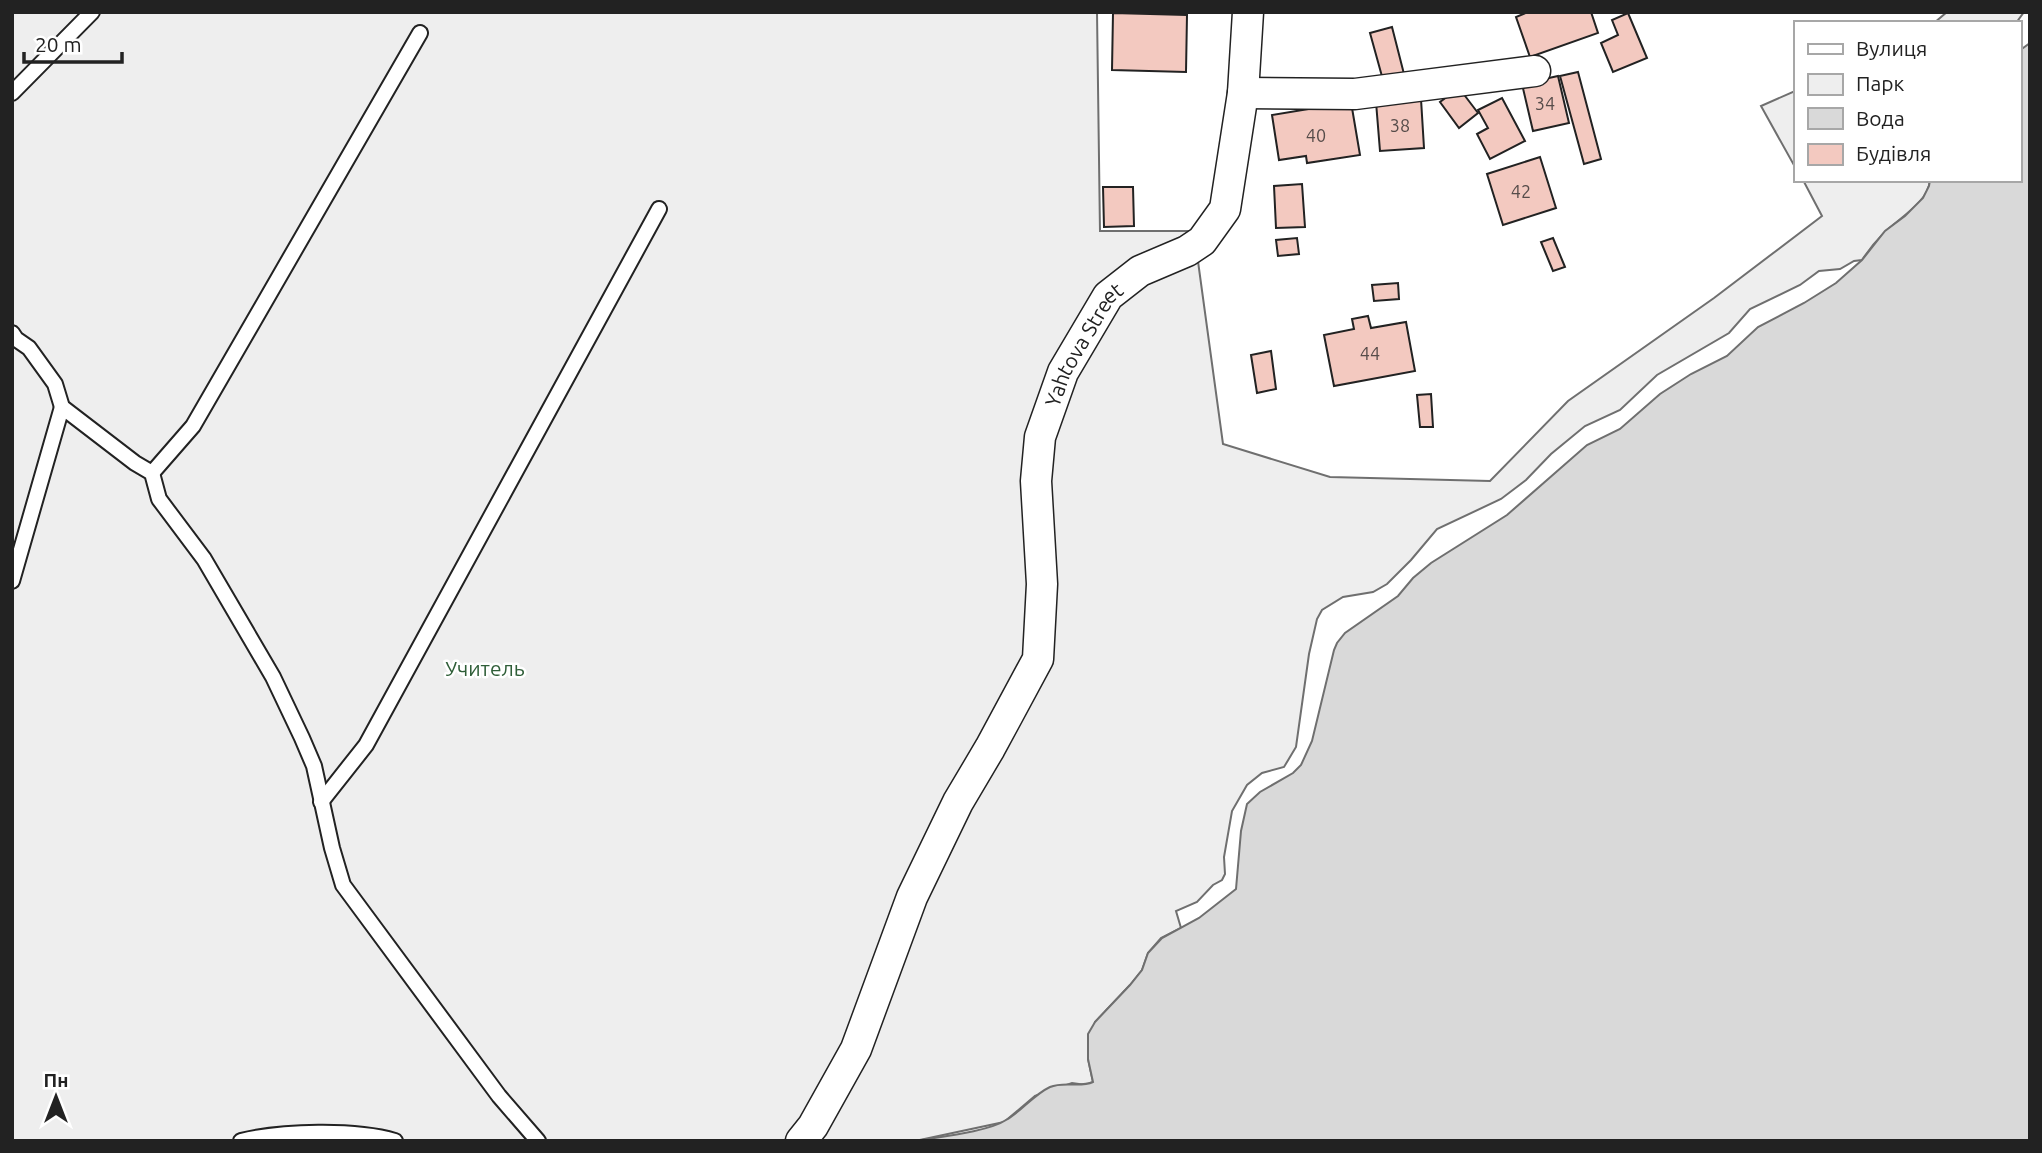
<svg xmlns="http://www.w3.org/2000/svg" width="2042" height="1153" font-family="Ubuntu,sans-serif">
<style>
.green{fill:#eee;stroke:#6f6f6f;stroke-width:2}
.water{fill:#d9d9d9;stroke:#6f6f6f;stroke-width:2}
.building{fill:#f3c9c0;stroke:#222;stroke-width:2}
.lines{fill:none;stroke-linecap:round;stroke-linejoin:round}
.lane-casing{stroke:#222;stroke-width:18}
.street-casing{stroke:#222;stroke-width:33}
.lane{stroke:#fff;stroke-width:14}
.street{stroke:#fff;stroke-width:30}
.labels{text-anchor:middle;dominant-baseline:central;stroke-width:5;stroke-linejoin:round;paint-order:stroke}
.number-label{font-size:18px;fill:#564c4a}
.street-label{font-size:21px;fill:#222;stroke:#fff}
.park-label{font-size:21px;fill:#2f5e38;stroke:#fff}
</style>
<rect width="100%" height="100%" fill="#fff"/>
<g class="green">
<path d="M12 12H1097L1100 231H1203L1103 291 1047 436 1114 300 1197 254 1223 444 1330 477 1490 481 1568 401 1714 298 1822 216 1803 180H1930C1928 204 1898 218 1883 234 1875 242 1868 251 1862 260L1854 261 1840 269 1819 271 1800 285 1750 309 1729 333 1657 375 1620 410 1585 426 1551 454 1526 480 1501 499 1437 529 1411 560 1387 584 1373 592 1343 597 1322 610 1317 619 1309 654 1296 747 1284 767 1262 773 1247 785 1232 811 1224 857 1225 874 1222 880 1213 885 1197 902 1176 911 1181 928 1161 938 1148 953 1142 970 1130 985 1095 1022 1088 1059 1093 1082 1086 1085 1072 1083 1035 1096 1004 1122 915 1141H12Z"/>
<path d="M1947 12H2024L2016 23H1934Z"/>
<path d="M1795 91V167L1761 106Z"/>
</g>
<path class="water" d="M2030 43V1141H915C937 1137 988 1132 1006 1120 1022 1111 1033 1095 1050 1087 1064 1081 1080 1088 1093 1082L1088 1059V1034L1095 1022 1130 985 1142 970 1148 953 1162 938 1199 918 1236 889 1241 831 1247 804 1260 792 1293 773 1301 765 1312 741 1334 650 1337 643 1345 633 1398 596 1413 578 1431 563 1507 515 1587 445 1620 429 1660 394 1691 374 1727 356 1758 327 1804 303 1836 283 1862 260 1885 231 1905 216 1923 198 1929 186 1930 180H2019V51Z"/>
<g class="building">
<path d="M1528 12H1591L1598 33 1530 57 1516 17Z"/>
<path d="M1113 13 1187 15 1186 72 1112 70Z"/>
<path d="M1628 13 1647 58 1613 72 1601 43 1618 35 1612 20Z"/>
<path d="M1392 27 1404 74 1383 80 1370 33Z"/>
<path d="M1578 72 1601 159 1584 164 1560 76Z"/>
<path d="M1558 76 1569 123 1533 131 1522 84Z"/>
<path d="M1459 88 1478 113 1459 128 1440 102Z"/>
<path d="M1502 98 1525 141 1490 159 1477 134 1488 128 1478 110Z"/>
<path d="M1421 99 1424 148 1380 151 1376 102Z"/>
<path d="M1351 102 1360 155 1307 163 1306 156 1279 160 1272 115Z"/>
<path d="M1540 157 1556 208 1503 225 1487 174Z"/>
<path d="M1302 184 1305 227 1276 228 1274 186Z"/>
<path d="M1103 187H1133L1134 226 1104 227Z"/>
<path d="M1297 238 1299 254 1278 256 1276 240Z"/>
<path d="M1553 238 1565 267 1553 271 1541 242Z"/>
<path d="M1398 283 1399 299 1374 301 1372 285Z"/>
<path d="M1368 316 1371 328 1406 322 1415 371 1334 386 1324 335 1354 329 1352 319Z"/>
<path d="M1271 351 1276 389 1257 393 1251 355Z"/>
<path d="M1431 394 1433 427H1420L1417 395Z"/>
</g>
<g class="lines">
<defs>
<g id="lane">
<path d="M12 93 92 12"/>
<path d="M12 333 16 339 29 348 55 384 62 407 135 463 152 473 159 499 204 559 273 677 302 738 314 766 332 848 343 885 499 1096 538 1141"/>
<path d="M152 473 193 426 420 33"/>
<path d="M12 581 62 407"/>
<path d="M321 802 366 745 659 209"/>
<path d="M241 1141C282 1131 355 1129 395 1141"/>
</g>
<g id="street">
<path d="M1243 93 1355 94 1535 71"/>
<path id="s1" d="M801 1141 813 1126 856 1049 912 897 958 802 990 748 1038 659 1042 584 1036 481 1040 437 1063 372 1108 296 1140 271 1187 251 1202 241 1225 209 1243 93 1248 12"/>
</g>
</defs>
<use href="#lane" class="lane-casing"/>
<use href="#street" class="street-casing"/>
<use href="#lane" class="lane"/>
<use href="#street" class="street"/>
</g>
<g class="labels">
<g class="number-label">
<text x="1545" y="103">34</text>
<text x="1400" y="125">38</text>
<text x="1316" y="135">40</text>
<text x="1521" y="191">42</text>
<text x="1370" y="353">44</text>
</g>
<g class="street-label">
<text stroke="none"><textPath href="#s1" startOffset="864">Yahtova Street</textPath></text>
</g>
<g class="park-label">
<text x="485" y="668">Учитель</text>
</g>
</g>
<rect width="2042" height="1153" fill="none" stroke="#222222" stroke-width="28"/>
<rect x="1794" y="21" width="228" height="161" fill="#ffffff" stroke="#a7a7a7" stroke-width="2"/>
<rect x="1808" y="44" width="35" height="10" fill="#ffffff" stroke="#a7a7a7" stroke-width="2"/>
<text x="1856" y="56" font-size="21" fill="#222222">Вулиця</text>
<rect x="1808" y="74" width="35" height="21" fill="#eeeeee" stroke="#a7a7a7" stroke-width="2"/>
<text x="1856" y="91" font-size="21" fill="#222222">Парк</text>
<rect x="1808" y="108" width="35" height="21" fill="#d9d9d9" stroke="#a7a7a7" stroke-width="2"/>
<text x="1856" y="126" font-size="21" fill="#222222">Вода</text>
<rect x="1808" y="144" width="35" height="21" fill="#f3c9c0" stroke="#a7a7a7" stroke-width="2"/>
<text x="1856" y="161" font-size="21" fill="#222222">Будівля</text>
<g transform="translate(56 1097)" stroke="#ffffff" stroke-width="5" paint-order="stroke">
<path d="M0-5L12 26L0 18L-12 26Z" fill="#222222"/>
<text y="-10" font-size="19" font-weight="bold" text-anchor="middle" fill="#222222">Пн</text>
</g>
<path d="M24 52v10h98v-10" fill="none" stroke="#222222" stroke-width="3.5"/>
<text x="35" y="52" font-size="21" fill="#222222" stroke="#ffffff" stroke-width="5" paint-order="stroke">20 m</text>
</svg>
